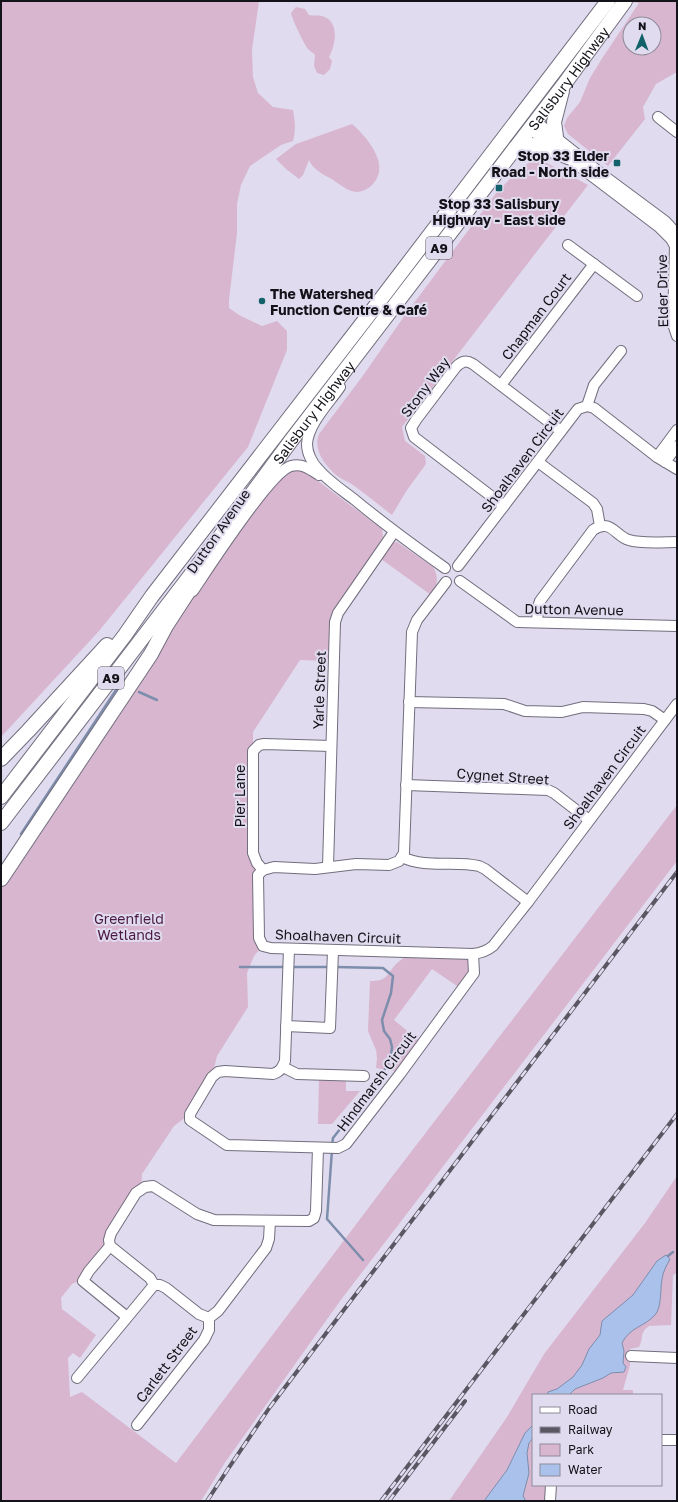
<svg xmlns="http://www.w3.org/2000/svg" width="678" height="1502" font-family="'Golos Text',sans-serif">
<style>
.green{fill:#d8b6d0;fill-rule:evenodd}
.water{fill:#aac2eb;stroke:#7d8dac}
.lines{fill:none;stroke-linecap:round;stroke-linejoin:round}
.stream{stroke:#7d8dac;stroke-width:2.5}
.minor-casing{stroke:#726e7e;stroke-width:12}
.highway-casing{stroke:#726e7e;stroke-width:16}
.minor{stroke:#fff;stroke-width:10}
.highway{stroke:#fff;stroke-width:14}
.rail-casing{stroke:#5a5763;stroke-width:4}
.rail{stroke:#e0dbee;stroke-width:2.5;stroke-dasharray:8;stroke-linecap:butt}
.poi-dot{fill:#13616b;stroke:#e0dbee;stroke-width:1.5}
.labels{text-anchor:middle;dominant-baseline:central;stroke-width:4;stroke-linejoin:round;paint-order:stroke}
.shield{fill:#e0dbee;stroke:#514e59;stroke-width:1}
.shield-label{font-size:13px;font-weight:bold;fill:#141219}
.street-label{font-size:14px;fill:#141219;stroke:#e0dbee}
.poi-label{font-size:14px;font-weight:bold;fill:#141219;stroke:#e0dbee;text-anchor:end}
.park-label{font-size:14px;fill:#4b1a44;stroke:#e0dbee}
</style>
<rect width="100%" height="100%" fill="#e0dbee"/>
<g class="green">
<path d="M1 1H259L252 50 253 77 258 93 273 107 293 110C295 122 296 130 293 141L281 145 250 166 241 185 237 204V233L229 300V308L239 315 262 326 277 321 287 331V350L248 447 99 631 1 737Z"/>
<path d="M626 1H677V72L656 84 643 107 645 119 608 166 568 134 564 126 567 118 580 102 590 78 603 57 639 3ZM630 24H654V48H630Z"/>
<path d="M296 7 305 9 309 15C313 16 318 15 322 16 340 21 336 45 329 57L332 61 330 69 324 75 317 73 314 66 315 55C313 52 310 52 308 49 304 44 292 19 291 13Z"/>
<path d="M352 124C367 137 391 165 373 184 369 188 363 192 357 192 348 192 337 182 330 178 322 174 312 168 309 160L303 175 299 179 286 169 276 159 296 144Z"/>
<path d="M538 160 543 161 588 185 402 427 405 441 425 456 426 464 407 490 392 515C379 505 367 495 353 485 350 483 346 481 342 479 328 470 312 451 319 434L362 377 405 315 497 192 521 168 530 162Z"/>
<path d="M299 470 306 472 382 529 383 537 330 618 329 661 300 660 253 732V852L258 875 263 946 254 956 247 973 248 1007 217 1056 212 1077 190 1114 174 1126 142 1174 141 1189 83 1279 72 1284 61 1298 62 1309 96 1335 80 1358 73 1353 68 1358 70 1397 82 1392 176 1463 388 1182 677 805V861L340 1301 226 1461 201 1501H1V887L226 546 276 480 291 471Z"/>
<path d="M397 542 433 567C439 577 438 585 431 595L381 559 393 543Z"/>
<path d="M410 953 473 954 474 967 463 990 432 969 394 1020 422 1043 400 1074 394 1071 376 1068 377 1058 376 1050 368 1031 370 981C387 981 385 977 395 965 399 961 405 957 410 953Z"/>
<path d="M319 1076 346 1080V1091H360L332 1124H318Z"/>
<path d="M677 1176V1273L673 1275 671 1325 649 1326C639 1333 644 1338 639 1347L630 1349V1365L623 1390H633V1395H533V1485H547V1501H449L507 1417 544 1354 645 1223Z"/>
</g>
<g class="water">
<path d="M666 1255 670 1259C667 1265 663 1271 662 1279 660 1289 662 1307 655 1315 644 1327 630 1327 622 1343L624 1351 623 1363 626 1367 624 1372 611 1373 603 1378 575 1389 569 1395H547L548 1392 557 1389 573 1377 582 1365 589 1349 600 1335 602 1321 633 1295 657 1261Z"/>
<path d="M533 1425V1438L529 1443 527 1453 529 1473 523 1496 526 1501H484L507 1470 525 1433Z"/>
</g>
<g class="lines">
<g class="stream">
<path d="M139 692 157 700"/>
<path d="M21 834 120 684"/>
<path d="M240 967H286"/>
<path d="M291 967H330"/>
<path d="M332 1145 333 1138 381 1077 391 1057 392 1047 390 1039 384 1031 382 1020 391 993 393 976 383 968 335 967"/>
<path d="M332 1150 327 1219 363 1260"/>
<path d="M668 1256 673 1252"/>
</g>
<defs>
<g id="minor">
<path d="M658 117 677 132"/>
<path d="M535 121 603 175 665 221C675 231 677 233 675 246L673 324 677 336"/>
<path d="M530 129 659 227 671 239 675 246"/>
<path d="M568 245 637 296"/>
<path d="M501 385 594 264"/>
<path d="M340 387C329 403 308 424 307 444 307 453 312 463 318 469 328 481 342 490 355 500 384 524 414 546 445 568"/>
<path d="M587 406 594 385 621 351"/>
<path d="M657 457 677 430"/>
<path d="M538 462 593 503 597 509 600 526"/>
<path d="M665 462 677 446"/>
<path d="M504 506 414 437 411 428 416 420 456 367C462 361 466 360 473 364L561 431"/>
<path d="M458 566 578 409 587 406 594 408 657 457 677 469"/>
<path d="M460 581 517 622 677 626"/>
<path d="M446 582 417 620 412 632 404 853 399 861 389 865 356 864 315 869 274 867 263 870 258 875 259 938 263 946 271 948 473 954C481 953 487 951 493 946L528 902 677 704"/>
<path d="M193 591C208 569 270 472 291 466 302 463 310 469 319 475"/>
<path d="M537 622 538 607 540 601 593 530C611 518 615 536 629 540 641 544 664 542 677 542"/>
<path d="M409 702 504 704 525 711 562 712 583 707 644 709 652 711 665 720"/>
<path d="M406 785 548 790 554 793 589 820"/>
<path d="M402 857C427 869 453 860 479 866L485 869 528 902"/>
<path d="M328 867 335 622 338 613 394 532"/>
<path d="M263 870 257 863 253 853V751L259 745 264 744 331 746"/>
<path d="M289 949 285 1061C282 1068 281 1071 273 1074L225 1071 218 1072 212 1077 190 1114V1120L227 1145 338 1148 346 1144 400 1074 474 973 473 954"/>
<path d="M286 1026 330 1028 333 951"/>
<path d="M283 1067 297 1074 364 1076"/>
<path d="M110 1246 89 1271 83 1281 127 1317"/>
<path d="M209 1318 199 1314 166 1288 160 1285H154L150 1278 110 1246 109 1240 111 1233 136 1193 145 1187 153 1186 197 1214 214 1220 309 1221 314 1218 316 1211 318 1148"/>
<path d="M209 1318 218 1311 266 1248 269 1239 270 1221"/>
<path d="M631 1356 677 1358"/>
<path d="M77 1378 154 1285"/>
<path d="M137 1425 204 1340 209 1330V1318"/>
<path d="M661 1440H677"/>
<path d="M550 1501 551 1485"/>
</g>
<g id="highway">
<path d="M556 137 554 122 562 91"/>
<path d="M515 148C536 140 548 149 568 157"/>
<path d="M1 759 28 731 107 645"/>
<path d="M1 797 125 635 152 596 368 316 608 1"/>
<path id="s1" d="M1 823 222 534 290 442 565 83 625 1"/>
<path d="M1 879 151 654 166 626 194 583"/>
</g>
</defs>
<use href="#minor" class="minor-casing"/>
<use href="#highway" class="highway-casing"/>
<use href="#minor" class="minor"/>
<use href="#highway" class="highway"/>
<defs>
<g id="rail">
<path d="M207 1501 228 1469 270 1407 677 872"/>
<path d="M381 1501 677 1114"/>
<path d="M389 1501 465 1401"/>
</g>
</defs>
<use href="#rail" class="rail-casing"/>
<use href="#rail" class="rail"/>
</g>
<g class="poi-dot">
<rect x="613" y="159" width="8" height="8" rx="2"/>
<rect x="495" y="184" width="8" height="8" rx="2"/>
<circle cx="262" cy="301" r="4"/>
</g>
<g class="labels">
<g class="shield">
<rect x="426" y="237" width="26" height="22" rx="3"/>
<rect x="98" y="667" width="26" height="22" rx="3"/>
</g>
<g class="shield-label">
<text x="439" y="248">A9</text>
<text x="111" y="678">A9</text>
</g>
<g class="street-label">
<text stroke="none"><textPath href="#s1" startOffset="936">Salisbury Highway</textPath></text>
<text transform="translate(662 291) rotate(-91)">Elder Drive</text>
<text transform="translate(536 316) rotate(-53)">Chapman Court</text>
<text transform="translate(425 387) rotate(-53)">Stony Way</text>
<text stroke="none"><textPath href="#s1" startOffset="516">Salisbury Highway</textPath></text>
<text transform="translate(522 460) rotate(-53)">Shoalhaven Circuit</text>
<text transform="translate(218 531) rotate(-55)">Dutton Avenue</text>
<text transform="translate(574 609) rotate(1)">Dutton Avenue</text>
<text transform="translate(319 690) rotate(-88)">Yarle Street</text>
<text transform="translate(503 776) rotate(4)">Cygnet Street</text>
<text transform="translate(604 777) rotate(-53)">Shoalhaven Circuit</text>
<text transform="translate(239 796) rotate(-90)">Pier Lane</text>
<text transform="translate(338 936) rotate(2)">Shoalhaven Circuit</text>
<text transform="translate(376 1081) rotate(-53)">Hindmarsh Circuit</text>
<text transform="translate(166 1364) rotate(-53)">Carlett Street</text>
</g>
<g class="poi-label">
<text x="609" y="155">Stop 33 Elder<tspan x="609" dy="16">Road - North side</tspan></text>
<text x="499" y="203" text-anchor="middle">Stop 33 Salisbury<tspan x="499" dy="16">Highway - East side</tspan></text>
<text x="270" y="293" text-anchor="start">The Watershed<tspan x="270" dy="16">Function Centre &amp; Café</tspan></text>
</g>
<g class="park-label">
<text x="129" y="918">Greenfield<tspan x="129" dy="16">Wetlands</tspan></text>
</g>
</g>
<rect width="678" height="1502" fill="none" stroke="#141219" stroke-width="4"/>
<rect x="532" y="1394" width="130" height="92" fill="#e0dbee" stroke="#8e8b99"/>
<rect x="540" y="1407" width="20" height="6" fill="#ffffff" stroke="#8e8b99"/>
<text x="568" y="1414" font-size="12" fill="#141219">Road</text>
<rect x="540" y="1427" width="20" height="6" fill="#5a5763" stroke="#8e8b99"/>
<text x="568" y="1434" font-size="12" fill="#141219">Railway</text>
<rect x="540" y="1444" width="20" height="12" fill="#d8b6d0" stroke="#8e8b99"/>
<text x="568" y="1454" font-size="12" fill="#141219">Park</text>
<rect x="540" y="1464" width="20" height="12" fill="#aac2eb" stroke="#8e8b99"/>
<text x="568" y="1474" font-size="12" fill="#141219">Water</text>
<g transform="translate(642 36) rotate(1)"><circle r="19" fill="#e0dbee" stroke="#8e8b99"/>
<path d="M0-3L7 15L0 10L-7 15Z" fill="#13616b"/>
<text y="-6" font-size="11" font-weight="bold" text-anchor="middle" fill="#141219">N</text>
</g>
</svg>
